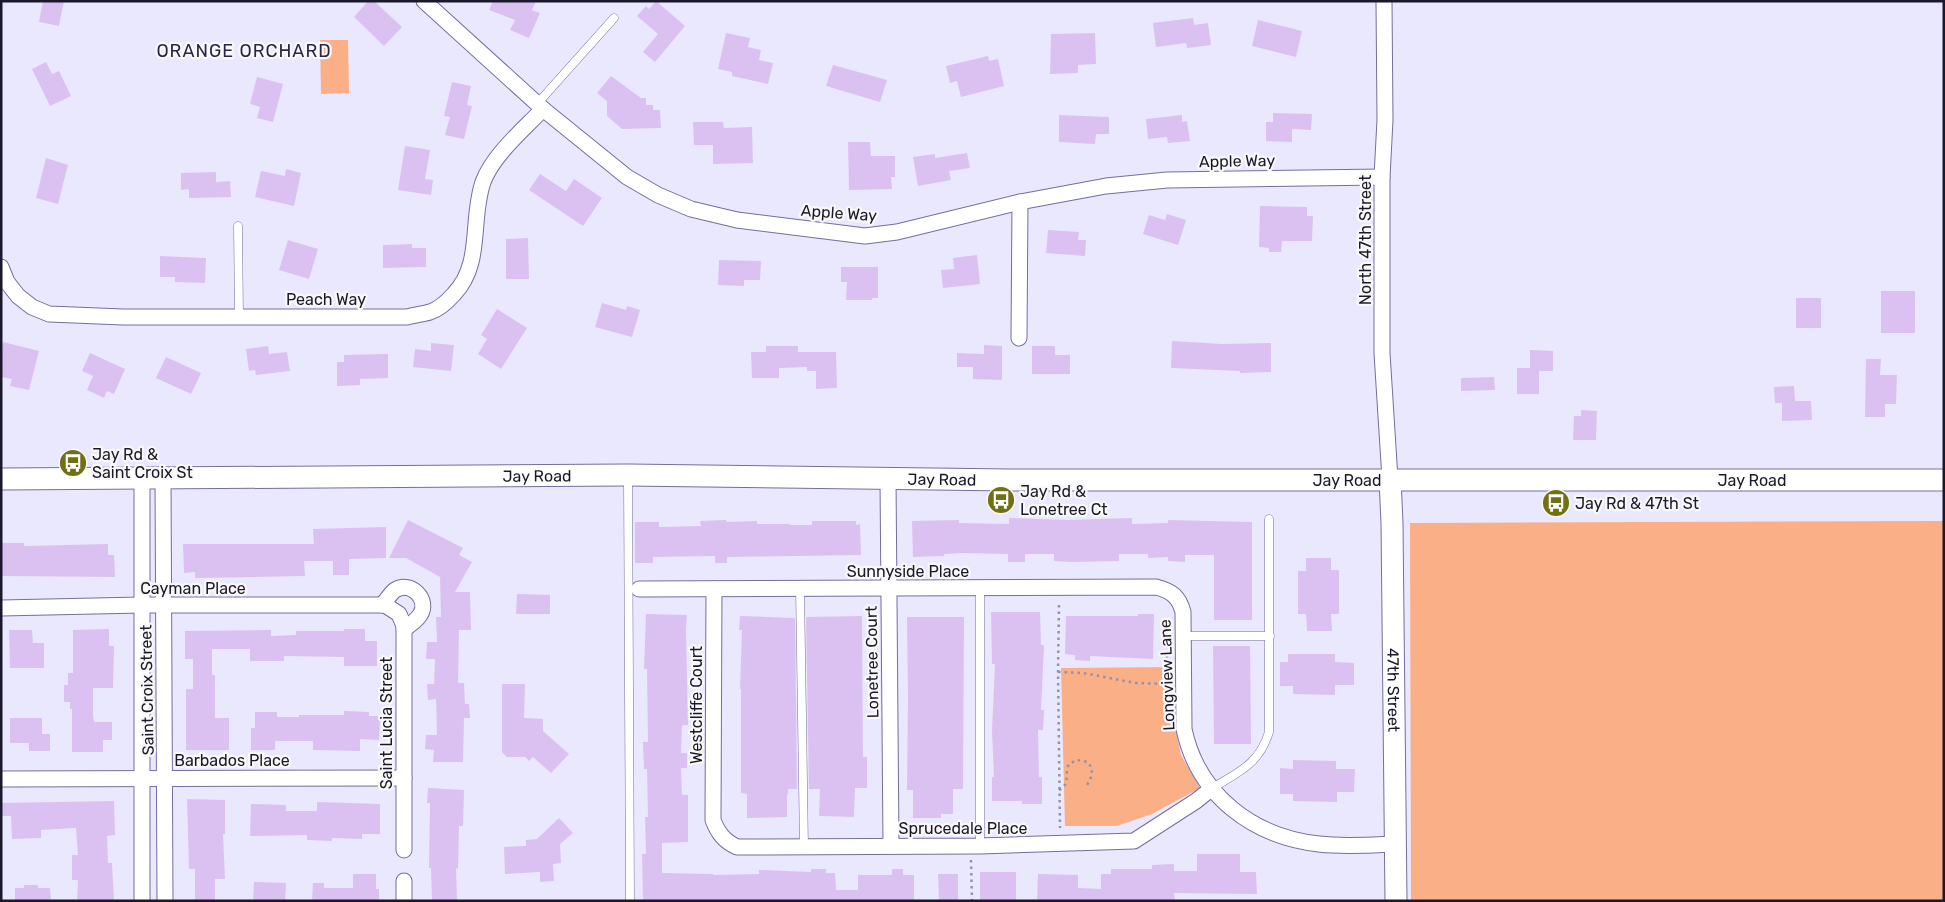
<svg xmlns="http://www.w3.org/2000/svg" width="1945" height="902" font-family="Rubik,sans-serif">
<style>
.green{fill:#faaf86}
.building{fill:#dbc1f2}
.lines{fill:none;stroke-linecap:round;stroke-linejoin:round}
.lane-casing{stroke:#746e9e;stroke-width:9}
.street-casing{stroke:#746e9e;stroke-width:17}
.secondary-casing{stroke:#746e9e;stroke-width:23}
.path{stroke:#9492a6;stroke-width:2.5;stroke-dasharray:2.5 4;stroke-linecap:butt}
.lane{stroke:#fff;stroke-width:8}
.street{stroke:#fff;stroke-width:15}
.secondary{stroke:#fff;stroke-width:21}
.labels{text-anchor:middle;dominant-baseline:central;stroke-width:4.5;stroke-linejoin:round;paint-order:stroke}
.street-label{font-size:16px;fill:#1a182a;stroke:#f8f8f8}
.poi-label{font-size:16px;fill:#1a182a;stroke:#f8f8f8;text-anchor:start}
.neighbourhood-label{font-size:18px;letter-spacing:1px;fill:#2a234c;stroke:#f8f8f8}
</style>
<rect width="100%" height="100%" fill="#eae8fe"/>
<g class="green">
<path d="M320 40H348L349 93 321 94Z"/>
<path d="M1944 521V901H1411L1410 523Z"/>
<path d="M1172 667 1173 716 1181 755 1200 788 1152 814 1117 826H1065L1061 668Z"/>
</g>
<g class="building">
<path d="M43 1H64L59 26 39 22Z"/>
<path d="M368 1H374L402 27 384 46 354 17Z"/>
<path d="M493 1H536L532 10 540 13 529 38 510 30 515 20 489 10Z"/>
<path d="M656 1 685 26 655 62 643 52 658 34 637 16 646 6 649 9Z"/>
<path d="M1193 18 1194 25 1208 23 1211 45 1187 48 1186 43 1156 47 1153 23Z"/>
<path d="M1258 20 1302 31 1296 57 1252 46Z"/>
<path d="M726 33 750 38 748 47 761 50 759 60 773 63 768 84 732 76V72L718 69Z"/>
<path d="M1095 33 1096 64 1078 65V73L1050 74 1051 34Z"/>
<path d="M988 56 989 61 998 59 1004 86 961 97 957 81 950 83 946 66Z"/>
<path d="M46 62 52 74 59 71 71 96 50 106 32 69Z"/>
<path d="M833 65 887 80 880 102 826 86Z"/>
<path d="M611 76 641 98H646V105H653V110H660L661 128 622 129 607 116V101L597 93Z"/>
<path d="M257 77 283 84 273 122 257 118 260 107 250 104Z"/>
<path d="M452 82 471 86 467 105 472 106 464 139 445 135 450 117 444 116Z"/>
<path d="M1273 113 1312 114 1311 130 1292 129V142L1266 141V122H1273Z"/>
<path d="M1059 115 1109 117V134H1096L1095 144 1059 142Z"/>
<path d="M1182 115V122L1187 121 1190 141 1168 143 1167 137 1148 139 1146 119Z"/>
<path d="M693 122H723L724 128 752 127 753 163 713 164V145H694Z"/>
<path d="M848 142H870L871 156H895V177H891L892 189 849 190Z"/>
<path d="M405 146 430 150 425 179 433 180 431 195 398 190Z"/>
<path d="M967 153 970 168 949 171 951 180 918 186 913 157 935 154V158Z"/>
<path d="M46 158 68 165 58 204 36 198Z"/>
<path d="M286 169 301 173 294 206 255 197 261 171 285 176Z"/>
<path d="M216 172V182L230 181 231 197 189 198V189L181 190V173Z"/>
<path d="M540 174 566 191 574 179 602 198 583 226 529 190Z"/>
<path d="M1260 206 1307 207V216H1313L1312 241H1282L1281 252H1269V248L1259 247Z"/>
<path d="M1167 214 1186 220 1178 245 1143 234 1149 215 1165 220Z"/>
<path d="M1048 230 1079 232 1078 240H1086L1085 256 1046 253Z"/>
<path d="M528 238 529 279H506V239Z"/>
<path d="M288 240 318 249 309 279 279 270Z"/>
<path d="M412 244V248H426V267L383 268V245Z"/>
<path d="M977 255 980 284 943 288 941 270 954 269 953 258Z"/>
<path d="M160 256 206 258 205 283 175 282V277H160Z"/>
<path d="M719 260 761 261 760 280H744V286L718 285Z"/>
<path d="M841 267H878V298H872V300H846L847 282H841Z"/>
<rect x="1881" y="291" width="34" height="42"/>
<rect x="1796" y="298" width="25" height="30"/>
<path d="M602 303 626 310 627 306 640 310 632 337 595 327Z"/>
<path d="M497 309 527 328 501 369 478 354 487 339 481 335Z"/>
<path d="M1172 341 1222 344 1271 343V372L1240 373V371L1171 368Z"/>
<path d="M3 342 39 351 29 390 10 386 12 379 1 377V350Z"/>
<path d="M431 343 454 345 451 371 413 367 415 349 431 351Z"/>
<path d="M984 345 1002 346V380L973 379V367H957V353L984 354Z"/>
<path d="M268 346 269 354 287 352 290 371 256 375 255 370 249 371 246 349Z"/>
<path d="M766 346H798V352H836L837 388 816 389V371H807V367L779 368V378H752L751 352H766Z"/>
<path d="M1032 346H1055V355H1070V374H1032Z"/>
<path d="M1530 350 1553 351V371H1539V394H1517V368H1530Z"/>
<path d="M90 353 125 369 114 394 107 391 104 398 87 390 93 376 82 371Z"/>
<path d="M388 354V378L360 379V385L337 386V362H344V355Z"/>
<path d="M166 357 201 373 191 394 156 378Z"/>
<path d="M1866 359H1881L1880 375H1897L1896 404H1885V417H1865Z"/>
<path d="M1494 377 1495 390 1461 391V378Z"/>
<path d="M1794 386 1795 401H1811L1812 420 1782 421V403H1775L1774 387Z"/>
<path d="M1581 410 1597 411 1596 440H1573L1574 416H1581Z"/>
<path d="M1009 518 1067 520 1132 518V524L1168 523V520L1252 522V620H1214V555H1185V562L1168 561V557L1148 558V554H1119V561L1072 562 1054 561V554H1025V562H1008V554L964 553 944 554V556L913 557 912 521 959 520V523L1009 524Z"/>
<path d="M408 520 463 548 459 555 472 562 455 592H470L471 630H459L458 683H464L465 704H469L470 718H464L463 762H433L434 750 425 749 426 735H437L436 699 428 700 427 684H434L435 659H426L427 642H437L436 617H441L440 577 406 558H389Z"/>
<path d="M726 520V522L757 521V524H790V525H812V521H856V525L860 524 861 555 727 557V563H715V556L653 557V563H635V522H659V527L701 526 700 521Z"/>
<path d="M386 527V558L349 559V575H333V561H304L305 576 195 578V572L184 573 183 544H314L313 529Z"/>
<path d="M1 543H24V546L108 544V555H114L115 577 1 576Z"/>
<path d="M1306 558H1331V570H1339V614H1331L1332 631H1307L1306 614H1298V571H1306Z"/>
<path d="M517 594 550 595V614H516Z"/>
<path d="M991 612H1040L1041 645H1044L1041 710H1044L1043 730H1038L1039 777H1042V804H1022V801H992V777H994L992 731 995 664H992Z"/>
<path d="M646 614 687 615 686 629 688 725H682L681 753H687V768H681L682 795H688V842L662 843V873L713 874V875L759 874V870L811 872V869H826V873H835L836 890H858V875H892V869H903V875H914V901H643L642 854H646L645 817H648L647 769H644L643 742H648L647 669H644Z"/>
<path d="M1138 614H1154L1153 659 1090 656V661L1075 660V655L1065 654 1066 616H1138Z"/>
<path d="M740 616 795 618 797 789H788V794H787V817L747 818V794L741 793V689H740L742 630H739Z"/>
<path d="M862 616 863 757H867V788H855L854 817 819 816 820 789H809L806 617Z"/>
<path d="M907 617H964L963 789H953V814H941V818H913V790H907L908 697Z"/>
<path d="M109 629V646H114L113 688H93V716L94 722H112V740H103V752H72V709H70V702H64V685H68V673H73V630Z"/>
<path d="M344 629H365V641H377V666H344V657L284 656V661H250V649H212V675H215V718H229V750H186V689H193V659H185V631L271 630V636L296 635V631H344Z"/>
<path d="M9 630H32L33 643H44V668H10Z"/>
<path d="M1213 646H1250L1251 744H1214Z"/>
<path d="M1288 654H1335V662L1354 663V685H1335V695L1293 694V686H1280V662H1288Z"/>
<path d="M502 684H525L524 718 543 719V731L569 754 551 773 533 757 529 761 525 757H507L502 752Z"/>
<path d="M344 711 369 712V716H380L379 740 360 739V751L313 750V741H275V750H251V728H255V712H277V717H299V715H344Z"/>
<path d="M10 718H42V734H50V751H29V743H10Z"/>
<path d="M1293 760 1336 761V769H1355L1354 792H1337V802L1293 801V794H1280V768L1293 769Z"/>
<path d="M428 788 464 790 463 826H459L458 869 456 868 457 901H432L431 868H429L430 803H427Z"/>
<path d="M187 799 225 800V834H223L225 879H215V901H195V869H189Z"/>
<path d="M114 801 115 835 107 836 108 863H112L114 901H77L78 880H72V855H78L76 828 41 830V838L12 839 11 816H1V803Z"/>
<path d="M317 802 380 804V834H362V839L332 838V841L307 840V835L250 836 251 804 286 805V811H317Z"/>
<path d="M559 818 573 833 560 844 561 863 553 864 554 881 540 882V872L505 874 504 847 526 846V840L537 839Z"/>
<path d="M1197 854H1240V872H1256L1257 894 1174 893 1175 901H1037L1038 874 1078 875V888L1101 889V874H1111V869H1152V865L1174 864V871H1197Z"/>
<rect x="980" y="872" width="36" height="29"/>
<path d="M353 874H376V889H379V901H312L313 883H324V888H353Z"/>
<path d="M938 874H958V901H939Z"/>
<path d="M254 882 286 883 285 901H253Z"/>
<path d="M24 885H38V888H50L51 901H15V888H24Z"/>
</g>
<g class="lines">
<defs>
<g id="lane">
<path d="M537 104 614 18"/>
<path d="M238 226 239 317"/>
<path d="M628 477 630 901"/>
<path d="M800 588 804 847"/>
<path d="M980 588V846"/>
<path d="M1185 636H1270"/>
<path d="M1211 789C1238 772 1259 765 1269 732V519"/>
</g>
<g id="street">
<path d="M424 1 543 109 627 177 658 195 691 209 737 220 865 236 897 232 1020 202 1106 186 1167 180 1382 177"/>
<path d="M1384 1 1385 120 1382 177V353L1390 479"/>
<path d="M1 267 7 282 18 296 32 307 49 314 123 317H407C415 315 423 314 430 312 439 309 447 302 454 294 483 264 470 220 483 182 493 155 523 130 543 109"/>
<path d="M1019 338 1020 202"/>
<path d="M163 478 165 901"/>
<path d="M888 478 891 846"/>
<path d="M142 479V901"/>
<path d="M639 589 1156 587C1172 591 1179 597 1183 612L1184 729C1198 796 1254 837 1319 844 1344 847 1370 845 1395 844"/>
<path d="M714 589 713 820C718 833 724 841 737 847L980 846 1134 841 1196 801 1211 789"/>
<path d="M382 605C386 601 390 594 395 590 411 580 430 600 420 615 416 621 410 625 404 629"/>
<path d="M1 608 142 605H385L399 614 404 626V850"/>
<path d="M1 779 404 778"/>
<path d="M404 881V901"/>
</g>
<g id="secondary">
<path id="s1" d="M1 479 628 475 1009 480H1944"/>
<path id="s2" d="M1390 479 1392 523 1396 901"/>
</g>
</defs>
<use href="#lane" class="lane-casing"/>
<use href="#street" class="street-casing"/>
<use href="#secondary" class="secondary-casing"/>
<g class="path">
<path d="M1059 605 1058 672 1060 828"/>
<path d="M1058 672 1083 673 1136 683 1167 684V656"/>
<path d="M1059 790C1071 784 1064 774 1069 764L1077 760 1088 762C1094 770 1092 777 1087 785"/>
<path d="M971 860 972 901"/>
</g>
<use href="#lane" class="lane"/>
<use href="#street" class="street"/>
<use href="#secondary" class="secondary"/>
</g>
<defs>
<symbol id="bus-disc" viewBox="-11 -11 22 22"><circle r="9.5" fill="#717114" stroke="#f8f8f8"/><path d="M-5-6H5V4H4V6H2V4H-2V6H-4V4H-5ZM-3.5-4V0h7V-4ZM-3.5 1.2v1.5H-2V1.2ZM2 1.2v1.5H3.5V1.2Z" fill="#fff"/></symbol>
</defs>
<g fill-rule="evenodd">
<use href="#bus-disc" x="57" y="447" width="32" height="32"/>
<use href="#bus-disc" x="985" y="484" width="32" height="32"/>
<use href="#bus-disc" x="1540" y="487" width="32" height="32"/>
</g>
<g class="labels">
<g class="street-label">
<text transform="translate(1237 161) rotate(-1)">Apple Way</text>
<text transform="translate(839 213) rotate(4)">Apple Way</text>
<text transform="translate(1365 240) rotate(-90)">North 47th Street</text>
<text x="326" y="299">Peach Way</text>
<text stroke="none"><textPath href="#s1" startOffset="536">Jay Road</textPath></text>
<text stroke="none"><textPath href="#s1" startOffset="941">Jay Road</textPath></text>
<text stroke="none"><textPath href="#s1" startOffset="1346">Jay Road</textPath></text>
<text stroke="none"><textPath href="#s1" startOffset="1751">Jay Road</textPath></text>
<text x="908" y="571">Sunnyside Place</text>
<text x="193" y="588">Cayman Place</text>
<text transform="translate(872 662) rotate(-91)">Lonetree Court</text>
<text transform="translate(1167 675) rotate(-92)">Longview Lane</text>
<text transform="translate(147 690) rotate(-91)">Saint Croix Street</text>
<text stroke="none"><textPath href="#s2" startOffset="211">47th Street</textPath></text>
<text transform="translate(696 705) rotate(-90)">Westcliffe Court</text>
<text transform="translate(386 723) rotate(-90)">Saint Lucia Street</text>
<text x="232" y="760">Barbados Place</text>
<text x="963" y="828">Sprucedale Place</text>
</g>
<g class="poi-label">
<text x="92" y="454">Jay Rd &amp;<tspan x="92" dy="18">Saint Croix St</tspan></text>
<text x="1020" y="491">Jay Rd &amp;<tspan x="1020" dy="18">Lonetree Ct</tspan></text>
<text x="1575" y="503">Jay Rd &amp; 47th St</text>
</g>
<g class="neighbourhood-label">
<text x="244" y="51">ORANGE ORCHARD</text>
</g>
</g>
<rect width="1945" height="902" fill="none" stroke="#1a182a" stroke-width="5"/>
</svg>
